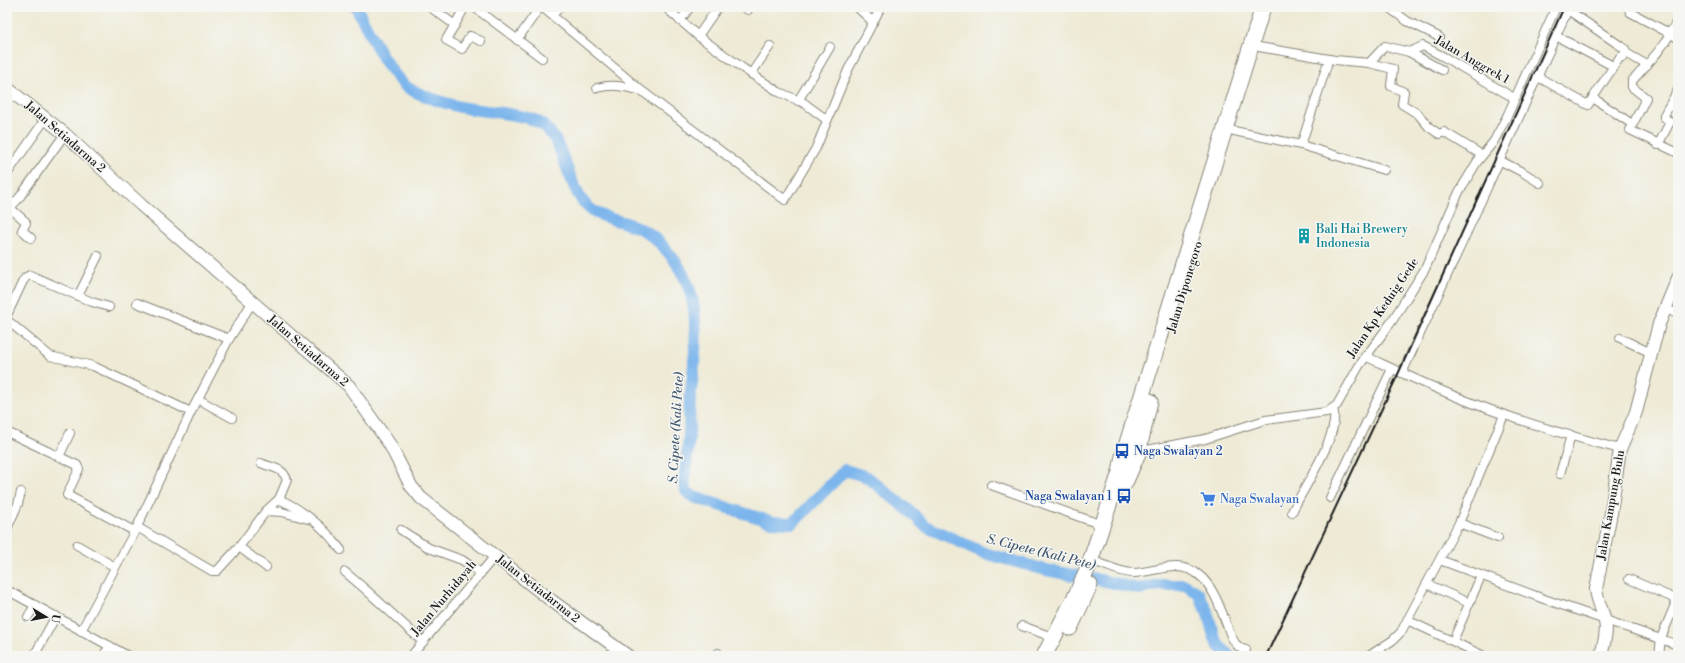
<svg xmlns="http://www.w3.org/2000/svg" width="1685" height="663" font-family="'Libre Bodoni',serif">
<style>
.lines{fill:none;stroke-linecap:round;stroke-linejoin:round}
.river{stroke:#7cb5ec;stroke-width:12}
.street-casing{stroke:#858378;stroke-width:10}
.secondary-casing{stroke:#858378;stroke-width:14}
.highway-casing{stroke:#858378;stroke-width:17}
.street{stroke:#fff;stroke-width:8}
.secondary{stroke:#fff;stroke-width:12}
.highway{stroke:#fff;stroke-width:15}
.rail{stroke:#1c1c1c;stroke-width:2}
.labels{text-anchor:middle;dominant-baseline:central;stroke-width:3;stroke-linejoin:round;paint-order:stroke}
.street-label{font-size:12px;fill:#1c1c1c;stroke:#f6f6f2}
.culture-label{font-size:12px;fill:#0d838f;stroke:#f6f6f2;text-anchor:start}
.transit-label{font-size:12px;fill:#164399;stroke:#f6f6f2;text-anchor:start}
.shop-label{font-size:12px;fill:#366cbe;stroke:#f6f6f2;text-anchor:start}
.water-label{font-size:13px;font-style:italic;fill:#42596f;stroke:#f6f6f2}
</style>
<rect width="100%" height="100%" fill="#f6f6f2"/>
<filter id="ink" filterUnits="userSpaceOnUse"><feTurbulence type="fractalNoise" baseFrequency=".025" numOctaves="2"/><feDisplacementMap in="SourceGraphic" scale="8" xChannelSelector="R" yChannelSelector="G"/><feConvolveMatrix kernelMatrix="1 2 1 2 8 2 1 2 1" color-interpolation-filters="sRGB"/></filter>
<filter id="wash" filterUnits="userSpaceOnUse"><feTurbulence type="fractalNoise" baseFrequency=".012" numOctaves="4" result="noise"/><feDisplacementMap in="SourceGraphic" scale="16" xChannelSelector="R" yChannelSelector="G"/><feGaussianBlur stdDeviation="0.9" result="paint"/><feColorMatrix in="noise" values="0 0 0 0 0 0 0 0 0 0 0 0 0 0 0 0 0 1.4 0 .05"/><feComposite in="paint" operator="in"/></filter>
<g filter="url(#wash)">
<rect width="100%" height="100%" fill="#eeead5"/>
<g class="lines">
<path class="river" d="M356 7C369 31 383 64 403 84 413 94 450 105 465 108 487 112 512 112 534 120 565 132 565 185 587 206 603 222 634 220 653 237 707 283 697 337 690 400 689 416 690 431 688 447 687 459 685 471 684 483L686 491 694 497 772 522 793 523 845 470 867 477 912 513 925 526 984 553 1046 570 1105 581 1139 589 1159 585H1185L1198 593 1207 611 1214 636 1219 646 1230 656"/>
</g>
</g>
<g filter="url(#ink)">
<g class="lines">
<defs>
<g id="street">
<path d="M430 7 455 25"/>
<path d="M465 7 446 40 462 49 470 36 481 41"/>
<path d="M474 7 542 58"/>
<path d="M542 7 642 91 785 200 816 148 848 70 881 7"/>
<path d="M665 7 698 36 744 69 779 92 804 103 827 120"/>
<path d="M743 7 748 10"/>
<path d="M857 7 873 22"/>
<path d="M1388 7 1407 21 1439 37"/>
<path d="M1628 7 1630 12 1678 38"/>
<path d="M1568 10 1625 49 1626 53 1647 65"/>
<path d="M552 15 560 7"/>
<path d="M1678 18C1665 47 1653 58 1632 81V87L1646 98 1630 130 1678 153"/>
<path d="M680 21 690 7"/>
<path d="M698 36 718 7"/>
<path d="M1556 36 1613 66"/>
<path d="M517 40 540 7"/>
<path d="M1259 47 1335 60 1369 63 1385 46 1409 52 1423 46 1444 57 1514 98"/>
<path d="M1409 52 1442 70"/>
<path d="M1369 63 1393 69 1391 86 1404 92 1402 104 1418 114 1429 127 1439 134 1444 132 1482 155"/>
<path d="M751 74 770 46"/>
<path d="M1538 77 1588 105 1620 57H1623L1625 52"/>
<path d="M597 88C611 84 623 86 638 90"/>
<path d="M1593 98 1632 124"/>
<path d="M798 101 830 47"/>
<path d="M1234 131 1301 145 1327 65"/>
<path d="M1301 145 1384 170"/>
<path d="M1658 145 1670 122 1664 117V115L1678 90"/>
<path d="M1499 160 1524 173 1540 183"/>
<path d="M7 174 46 118"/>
<path d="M31 238 22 230 26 223 25 221 10 208 19 198 65 134"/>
<path d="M78 296 98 256"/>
<path d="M137 303 229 339"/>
<path d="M1666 309 1678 314"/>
<path d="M7 315 23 281 26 277 30 275 92 302 109 307"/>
<path d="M7 320 50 356 93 366 191 412"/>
<path d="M1620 338 1651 353"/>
<path d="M1365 356C1404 374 1443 393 1483 407 1528 424 1574 437 1620 449"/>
<path d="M1402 373 1462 243 1569 7"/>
<path d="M198 399 232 418"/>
<path d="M7 432 77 465 79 469 67 495 134 531"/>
<path d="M1136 452 1205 439 1265 420 1327 412 1337 405 1359 366 1392 321 1425 269 1459 192 1477 162 1494 141 1508 114 1556 7"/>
<path d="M59 457 70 433"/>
<path d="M261 463C271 468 283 467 287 480L279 499"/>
<path d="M1560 474 1571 435"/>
<path d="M991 485 1102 525"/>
<path d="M1330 498 1392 369"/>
<path d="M266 511 282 512 308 519"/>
<path d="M1292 512C1302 490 1342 432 1333 409"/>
<path d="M1459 523 1498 538"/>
<path d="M137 527 212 571H217L239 547 266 511 279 499C303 510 325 528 341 550"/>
<path d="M7 529 18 504 21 492"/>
<path d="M401 530 429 548 462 560 481 573"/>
<path d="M77 545 115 567"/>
<path d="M239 547 266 567"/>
<path d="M1440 560 1544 599 1678 645"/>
<path d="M1099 563C1110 567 1121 573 1134 573 1155 572 1179 559 1199 575 1214 587 1221 610 1228 628 1230 634 1233 642 1238 646 1240 649 1243 649 1246 650"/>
<path d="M345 572 365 589 423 642"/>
<path d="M1629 579 1678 600"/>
<path d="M1427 584 1469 603"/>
<path d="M7 590 128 656"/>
<path d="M28 617 35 605"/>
<path d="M1407 620 1482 655"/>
<path d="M1022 626 1055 638"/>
<path d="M81 631 137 527 191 412 229 339 252 303"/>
<path d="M1453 641 1481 576"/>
<path d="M34 656 56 616"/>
<path d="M103 656 110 646"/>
<path d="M411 656 495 556"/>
<path d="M717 656 718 653"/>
<path d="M1369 656 1393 640 1401 632 1459 523 1504 415"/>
<path d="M1659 656 1661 638 1677 600"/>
</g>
<g id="secondary">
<path d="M7 88 65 134 141 205 349 386 390 445 411 486 421 498 552 601 628 656"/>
<path d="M1601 656C1603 646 1608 632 1605 622 1603 610 1597 601 1596 589L1611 513 1620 449 1636 412 1659 324 1678 278"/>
</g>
<g id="highway">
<path d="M1125 483 1138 453 1150 401"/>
<path d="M1070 628 1090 585"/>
<path d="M1044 656 1077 593 1089 565 1120 472 1123 456 1263 7"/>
</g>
</defs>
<use href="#street" class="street-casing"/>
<use href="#secondary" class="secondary-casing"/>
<use href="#highway" class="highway-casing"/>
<use href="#street" class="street"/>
<use href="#secondary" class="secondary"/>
<use href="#highway" class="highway"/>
<path class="rail" d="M1266 656 1399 372 1564 7"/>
</g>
</g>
<defs>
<symbol id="building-bare" viewBox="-9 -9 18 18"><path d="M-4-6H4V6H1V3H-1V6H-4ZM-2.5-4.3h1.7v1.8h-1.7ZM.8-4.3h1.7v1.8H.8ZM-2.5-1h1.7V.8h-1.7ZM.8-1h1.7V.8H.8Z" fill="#0f9aa8" stroke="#f6f6f2" stroke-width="2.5" paint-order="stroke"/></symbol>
<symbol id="bus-bare" viewBox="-9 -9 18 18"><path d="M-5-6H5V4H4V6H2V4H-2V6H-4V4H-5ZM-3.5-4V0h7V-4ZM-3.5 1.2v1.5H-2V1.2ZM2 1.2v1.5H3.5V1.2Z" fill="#1a4fb4" stroke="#f6f6f2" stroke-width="2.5" paint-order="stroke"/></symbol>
<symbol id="supermarket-bare" viewBox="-9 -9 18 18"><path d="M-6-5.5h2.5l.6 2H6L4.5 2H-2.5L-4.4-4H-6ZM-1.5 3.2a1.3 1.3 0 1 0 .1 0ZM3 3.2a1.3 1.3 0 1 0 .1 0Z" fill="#3f7fe0" stroke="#f6f6f2" stroke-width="2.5" paint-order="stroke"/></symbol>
</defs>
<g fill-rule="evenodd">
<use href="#building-bare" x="1293" y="225" width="22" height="22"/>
<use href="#bus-bare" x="1111" y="440" width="22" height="22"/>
<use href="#bus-bare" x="1113" y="485" width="22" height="22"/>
<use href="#supermarket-bare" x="1197" y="488" width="22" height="22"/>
</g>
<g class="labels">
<g class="street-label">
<text transform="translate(1472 60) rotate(30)">Jalan Anggrek 1</text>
<text transform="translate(65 137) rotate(41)">Jalan Setiadarma 2</text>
<text transform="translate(1185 287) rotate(-73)">Jalan Diponegoro</text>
<text transform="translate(1383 308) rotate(-56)">Jalan Kp Keduig Gede</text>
<text transform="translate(308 351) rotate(41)">Jalan Setiadarma 2</text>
<text transform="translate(1611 505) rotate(-80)">Jalan Kampung Bulu</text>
<text transform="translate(538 589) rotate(38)">Jalan Setiadarma 2</text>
<text transform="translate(444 598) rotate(-50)">Jalan Nurhidayah</text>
</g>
<g class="culture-label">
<text x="1316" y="229">Bali Hai Brewery<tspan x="1316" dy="14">Indonesia</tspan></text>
</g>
<g class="transit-label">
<text x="1134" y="451">Naga Swalayan 2</text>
<text x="1112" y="496" text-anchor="end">Naga Swalayan 1</text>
</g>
<g class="shop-label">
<text x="1220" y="499">Naga Swalayan</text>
</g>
<g class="water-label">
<text transform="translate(676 428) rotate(-87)">S. Cipete (Kali Pete)</text>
<text transform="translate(1041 552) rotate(14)">S. Cipete (Kali Pete)</text>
</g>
</g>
<rect width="1685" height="663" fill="none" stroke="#f6f6f2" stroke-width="24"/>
<g transform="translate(46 617) rotate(100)" stroke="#f6f6f2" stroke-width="3" paint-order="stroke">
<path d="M0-3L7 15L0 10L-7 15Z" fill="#1c1c1c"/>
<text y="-6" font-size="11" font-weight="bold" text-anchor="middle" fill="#1c1c1c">U</text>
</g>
</svg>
